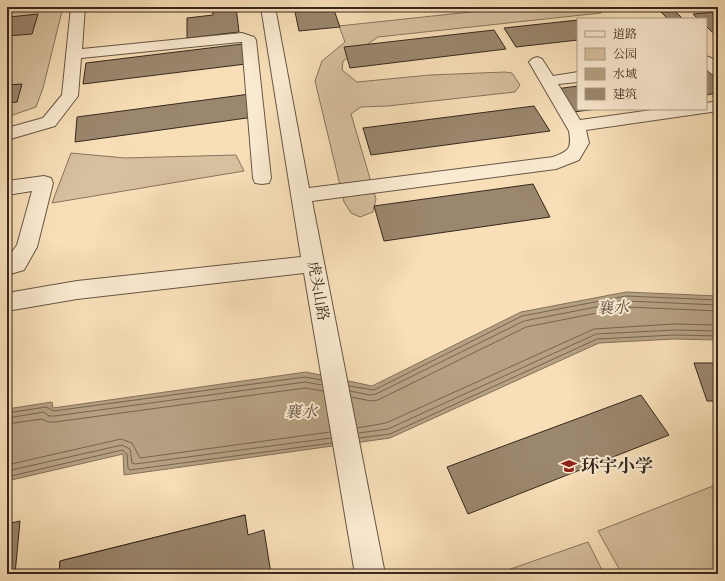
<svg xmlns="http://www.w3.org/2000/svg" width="725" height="581" font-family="'IM FELL Double Pica','Noto Serif SC',serif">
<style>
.green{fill:#d7c09e;stroke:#87745e}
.water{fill:#b6a183;stroke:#83715a}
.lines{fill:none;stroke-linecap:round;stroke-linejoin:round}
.shore{stroke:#766450;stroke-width:1}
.building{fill:#9b876e;stroke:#37281d}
.minor-casing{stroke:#675644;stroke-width:2}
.minor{fill:#faead1;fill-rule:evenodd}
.labels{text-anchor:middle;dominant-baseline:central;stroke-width:4;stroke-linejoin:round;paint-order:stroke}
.street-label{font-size:15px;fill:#37281d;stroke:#faead1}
.water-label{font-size:16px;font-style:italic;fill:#5d4c3c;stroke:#faead1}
.near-poi-label{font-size:18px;font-weight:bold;fill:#37281d;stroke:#faead1;text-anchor:start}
</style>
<rect width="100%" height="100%" fill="#f8dfb8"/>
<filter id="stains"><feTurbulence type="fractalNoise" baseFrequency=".005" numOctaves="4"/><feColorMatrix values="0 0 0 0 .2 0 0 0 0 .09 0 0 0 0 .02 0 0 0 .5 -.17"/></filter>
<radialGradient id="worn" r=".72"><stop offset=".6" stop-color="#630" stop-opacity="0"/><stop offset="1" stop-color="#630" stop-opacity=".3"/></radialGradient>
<g class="green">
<path d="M7 7H63L43 88 36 107 7 117Z"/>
<path d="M517 7H597L601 13 378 37 343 61 342 70 357 82 430 75 505 72 512 73 520 85 515 92 388 106 361 107 351 114 376 199 373 212 360 217 351 213 344 202 315 81 322 61 345 42 339 26Z"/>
<path d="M71 153 125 158 236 155 244 171 52 203Z"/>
<path d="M718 484V574H622L598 531Z"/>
<path d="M588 542 604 574H496Z"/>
</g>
<path class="water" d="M626 292 718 296V340L674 339 599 343 390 438 124 475 123 454 7 481V409L52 402 53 408 306 372 372 386 521 312Z"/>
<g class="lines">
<g class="shore">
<path d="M349 386 374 390 522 316 626 296 718 300"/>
<path d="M350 391 370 395 376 394 524 321 627 301 718 305"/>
<path d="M351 397 371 401 378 400 526 327 627 307 718 311"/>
<path d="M7 413 46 407 54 411 305 377 321 380"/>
<path d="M7 418 44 412 49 416H55L305 382 322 385"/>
<path d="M7 424 42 419 48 422H55L305 388 323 391"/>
<path d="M357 428 386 423 594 329 674 324 718 325"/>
<path d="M359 433 388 429 596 334 674 330 718 331"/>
<path d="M359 438 390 434 597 339 674 335 718 336"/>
<path d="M7 465 121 439 132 443 140 458 330 432"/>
<path d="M7 471 122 445 130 449 132 463 135 464 331 438"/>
<path d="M7 477 122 450 127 454 128 468 130 470 332 443"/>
</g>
</g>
<g class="building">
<path d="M212 7H236L239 32 187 38V18L213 15Z"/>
<path d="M294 7H318L319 12 334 10 340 27 299 31Z"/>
<path d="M671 7 683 19H668L657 8Z"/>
<path d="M718 12V32H712L706 26V19H698L693 14Z"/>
<path d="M38 14 32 34 7 36V23L10 17Z"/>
<path d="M578 20V40L516 47 504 28Z"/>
<path d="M494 30 506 49 350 68 344 47Z"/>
<path d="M242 44 246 64 83 84 86 63Z"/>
<path d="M710 69 718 77V93L706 95V70Z"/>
<path d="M22 84 17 102 7 103V85Z"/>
<path d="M578 86V109H598L573 112 556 89Z"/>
<path d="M250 94 254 117 75 142 77 117Z"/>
<path d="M534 106 550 131 371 155 363 128Z"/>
<path d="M533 184 550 217 384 241 374 206Z"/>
<path d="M694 363H718V401H707Z"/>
<path d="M641 395 669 435 468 514 447 467Z"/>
<path d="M245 515 252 574H59L60 561Z"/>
<path d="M245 515 248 535 264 530 271 574H59L60 561Z"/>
<path d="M20 521 15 574H7V524Z"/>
</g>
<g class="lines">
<defs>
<g id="minor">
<path d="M71 7H85L82 49 242 33 254 37 256 40 271 178 269 183 262 184 255 183 253 178 242 42H240L81 58 78 96 55 126 7 140V128L43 118 62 95Z"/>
<path d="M261 7H275L309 188 553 157C569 151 572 149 569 131L529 62 532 59 537 57 542 59 553 76 578 72V82L558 84 580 120 659 109H706V103L718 101V111L586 130 589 143 579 160 556 169 312 201 385 574H355L304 273 77 299 7 311V293L77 281 301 257Z"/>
<path d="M706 56 711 58 718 63V76L712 74 706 69Z"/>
<path d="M44 176 51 178 53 183 37 247 24 270 7 275V259L17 245 32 191 7 195V181Z"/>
</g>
</defs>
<use href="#minor" class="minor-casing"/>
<use href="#minor" class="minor"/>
</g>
<defs>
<symbol id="school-bare" viewBox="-9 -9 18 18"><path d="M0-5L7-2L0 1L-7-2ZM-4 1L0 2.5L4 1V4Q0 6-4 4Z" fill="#8f2418" stroke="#faead1" stroke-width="2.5" paint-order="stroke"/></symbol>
</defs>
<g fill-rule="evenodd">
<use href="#school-bare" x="558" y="455" width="22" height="22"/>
</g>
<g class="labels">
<g class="street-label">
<text transform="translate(318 291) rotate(80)">虎头山路</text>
</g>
<g class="water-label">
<text transform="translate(613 308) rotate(-2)">襄水</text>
<text x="301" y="412">襄水</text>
</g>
<g class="near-poi-label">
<text x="581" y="466">环宇小学</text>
</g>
</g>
<rect width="725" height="581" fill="none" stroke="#f8dfb8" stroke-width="24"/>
<rect x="8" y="8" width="709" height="565" fill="none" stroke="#37281d" stroke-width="2"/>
<rect x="12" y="12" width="701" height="557" fill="none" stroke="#37281d"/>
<rect x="577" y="18" width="130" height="92" fill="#faead1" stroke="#ac9c89"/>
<rect x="585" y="31" width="20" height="6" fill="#faead1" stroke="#ac9c89"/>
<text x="613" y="38" font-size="12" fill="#37281d">道路</text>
<rect x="585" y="48" width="20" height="12" fill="#d7c09e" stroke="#ac9c89"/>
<text x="613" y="58" font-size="12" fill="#37281d">公园</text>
<rect x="585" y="68" width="20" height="12" fill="#b6a183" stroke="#ac9c89"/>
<text x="613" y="78" font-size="12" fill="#37281d">水域</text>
<rect x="585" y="88" width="20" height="12" fill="#9b876e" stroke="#ac9c89"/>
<text x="613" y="98" font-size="12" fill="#37281d">建筑</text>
<rect width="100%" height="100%" filter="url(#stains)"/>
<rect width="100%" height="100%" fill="url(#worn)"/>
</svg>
